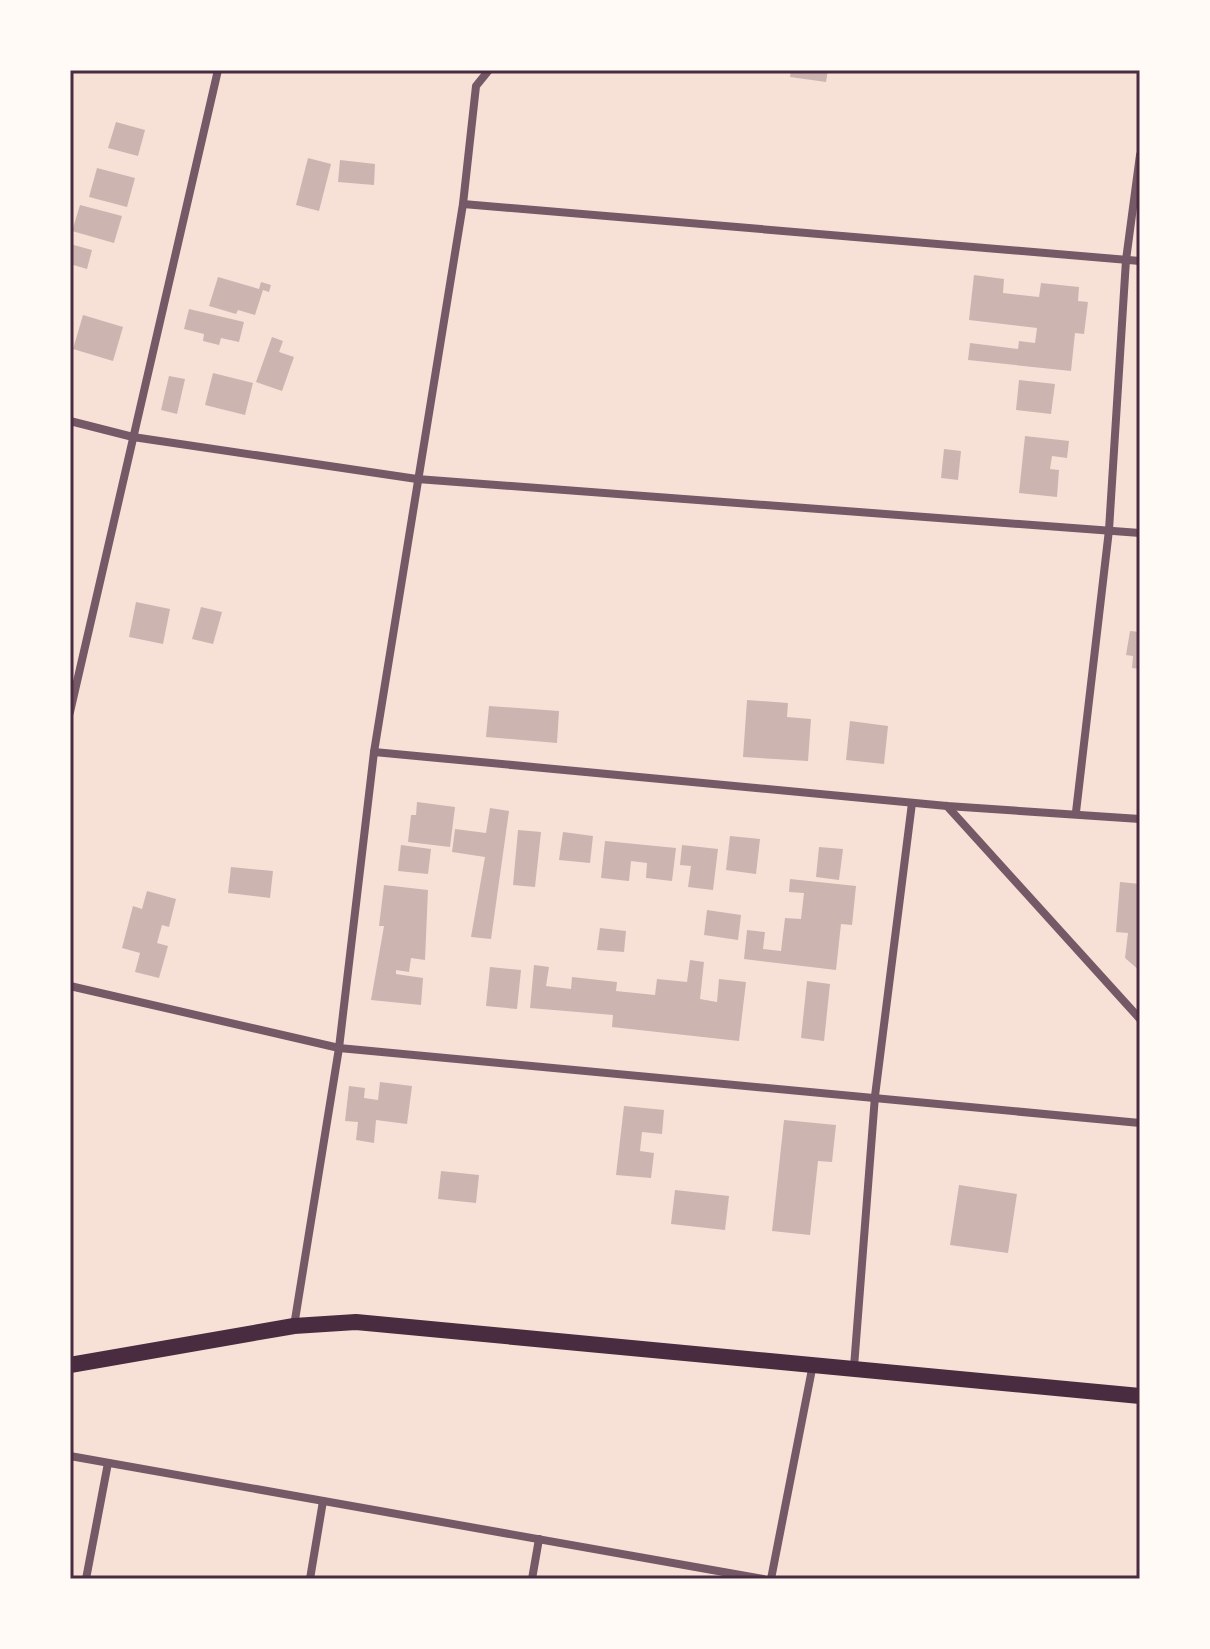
<svg xmlns="http://www.w3.org/2000/svg" width="1210" height="1649" font-family="Ubuntu,sans-serif">
<style>
.building{fill:#ccb4b1}
.lines{fill:none;stroke-linecap:round;stroke-linejoin:round}
.minor{stroke:#755966;stroke-width:8}
.secondary{stroke:#4a2c40;stroke-width:16}
.neatline{fill:none;stroke:#4a2c40;stroke-width:3}
</style>
<rect width="100%" height="100%" fill="#f7e1d7"/>
<g class="building">
<path d="M791 70H828L826 82 790 77Z"/>
<path d="M116 122 145 130 138 156 108 148Z"/>
<path d="M308 158 331 164 319 211 296 205Z"/>
<path d="M340 160 375 164 374 185 338 182Z"/>
<path d="M97 168 135 178 127 207 89 197Z"/>
<path d="M80 205 122 216 114 243 72 231Z"/>
<path d="M70 244 92 250 87 269 70 264Z"/>
<path d="M974 275 1004 279 1003 293 1039 297 1041 283 1079 287 1078 301 1088 302 1084 334 1075 333 1071 371 968 360 970 343 1018 349 1019 341 1035 343 1037 328 969 320Z"/>
<path d="M218 277 259 289 261 282 271 285 269 292 263 290 255 315 238 310 236 314 209 306Z"/>
<path d="M189 309 244 322 239 342 221 338 219 345 203 341 204 334 184 329Z"/>
<path d="M83 315 123 327 113 361 73 349Z"/>
<path d="M272 337 283 341 279 352 294 357 282 391 256 382Z"/>
<path d="M213 373 253 383 245 415 205 405Z"/>
<path d="M169 376 185 379 177 414 161 410Z"/>
<path d="M1019 380 1055 384 1051 414 1016 410Z"/>
<path d="M1025 436 1069 441 1067 458 1052 456 1050 469 1059 470 1057 497 1019 493Z"/>
<path d="M944 449 961 451 958 480 941 478Z"/>
<path d="M136 602 170 609 163 644 129 637Z"/>
<path d="M201 607 222 612 213 644 192 639Z"/>
<path d="M1130 631 1140 632V669L1132 668 1133 656 1126 655Z"/>
<path d="M747 700 788 703 787 717 811 719 808 761 743 757Z"/>
<path d="M489 706 559 711 557 743 486 737Z"/>
<path d="M850 721 888 726 884 764 846 760Z"/>
<path d="M417 802 455 807 450 847 408 842 411 815H416Z"/>
<path d="M490 808 509 811 491 939 471 937 485 857 452 852 455 829 486 833Z"/>
<path d="M518 830 541 832 535 887 513 885Z"/>
<path d="M563 832 593 836 590 863 559 860Z"/>
<path d="M730 836 760 839 756 874 726 870Z"/>
<path d="M605 841 676 848 672 881 646 878 647 863 631 861 629 881 601 878Z"/>
<path d="M401 845 431 849 428 874 398 871Z"/>
<path d="M682 845 718 849 713 890 688 887 691 866 680 865Z"/>
<path d="M819 847 843 849 839 880 816 877Z"/>
<path d="M231 867 273 871 270 898 228 893Z"/>
<path d="M790 879 856 886 852 925 841 924 836 970 744 959 747 930 765 932 763 949 781 951 785 918 801 919 804 893 789 892Z"/>
<path d="M1120 882 1140 884V971L1125 958 1128 933 1116 932Z"/>
<path d="M384 885 428 890 425 960 411 958 409 972 396 970V974L423 978 421 1005 371 1000 384 926H379Z"/>
<path d="M147 891 176 899 169 927 162 925 157 943 168 946 159 978 135 972 140 953 122 948 133 906 142 909Z"/>
<path d="M707 910 741 915 738 940 704 935Z"/>
<path d="M600 928 626 931 624 952 597 950Z"/>
<path d="M690 960 704 962 700 999 717 1002 719 979 746 982 739 1041 612 1027 613 1015 530 1008 534 965 549 967 546 986 571 989 572 977 617 982 616 991 655 995 657 979 687 982Z"/>
<path d="M490 967 521 970 517 1009 486 1006Z"/>
<path d="M807 981 830 984 824 1041 801 1038Z"/>
<path d="M380 1082 412 1086 407 1124 376 1120 374 1143 356 1140 358 1122 345 1121 349 1086 365 1088 364 1098 378 1100Z"/>
<path d="M624 1106 664 1110 662 1134 642 1132 640 1151 654 1153 651 1178 616 1175Z"/>
<path d="M784 1120 836 1125 832 1162 818 1161 810 1235 772 1231Z"/>
<path d="M441 1171 479 1175 476 1203 438 1199Z"/>
<path d="M959 1185 1017 1194 1008 1253 950 1245Z"/>
<path d="M675 1190 729 1196 725 1230 671 1224Z"/>
</g>
<g class="lines">
<g class="minor">
<path d="M463 204 1140 261"/>
<path d="M70 421 133 437 417 479 1140 533"/>
<path d="M70 712 218 70"/>
<path d="M374 752 947 806 1140 819"/>
<path d="M947 806 1140 1019"/>
<path d="M1076 812 1109 530 1126 260 1140 155"/>
<path d="M70 986 339 1048 1140 1123"/>
<path d="M294 1326 339 1048 374 752 463 204 476 86 489 70"/>
<path d="M854 1367 875 1096 912 803"/>
<path d="M70 1456 763 1579"/>
<path d="M86 1579 108 1463"/>
<path d="M310 1579 323 1501"/>
<path d="M532 1579 539 1539"/>
<path d="M771 1579 813 1364"/>
</g>
<path class="secondary" d="M70 1365 294 1326 356 1322 1140 1396"/>
</g>
<rect width="1210" height="1649" fill="none" stroke="#fffaf5" stroke-width="144"/>
<rect x="72" y="72" width="1066" height="1505" class="neatline"/>
</svg>
